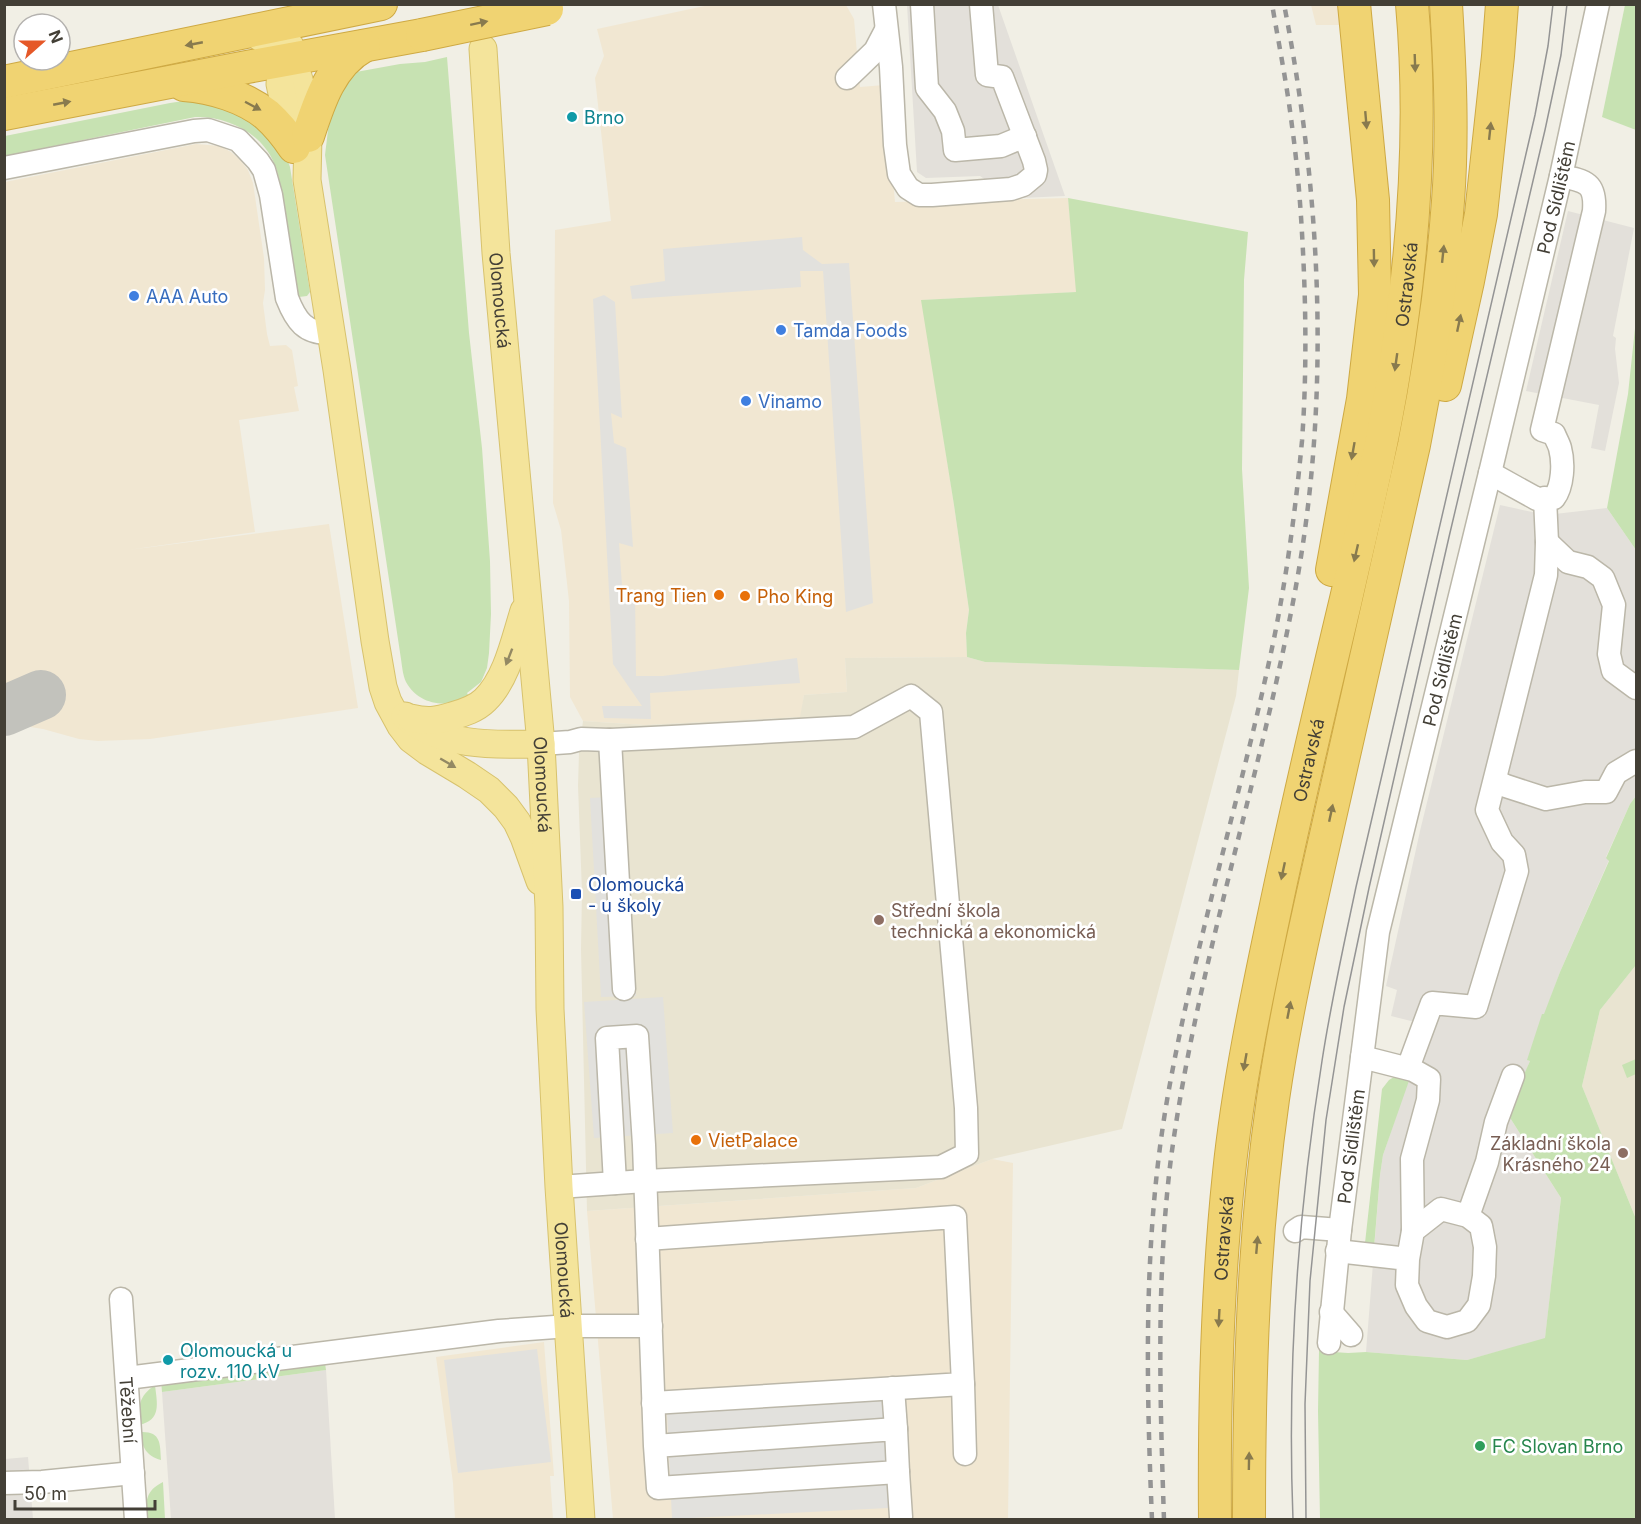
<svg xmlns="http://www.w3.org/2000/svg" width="1641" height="1524" font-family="Inter,sans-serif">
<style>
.commercial{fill:#f1e7d2}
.industrial{fill:#e3e0da}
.education{fill:#e9e4d1}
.green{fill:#c7e2b2}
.parking{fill:#e2e1dd}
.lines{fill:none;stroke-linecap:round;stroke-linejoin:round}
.taxiway{stroke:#c2c2bc;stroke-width:50}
.minor-casing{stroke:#bbb7a9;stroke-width:25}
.major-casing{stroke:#d7c26d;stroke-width:29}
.highway-casing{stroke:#cea943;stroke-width:34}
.minor{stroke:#fff;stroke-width:22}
.major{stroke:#f4e49b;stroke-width:27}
.highway{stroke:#f0d372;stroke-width:32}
.tram{stroke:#949494;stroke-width:1.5}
.rail{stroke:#949494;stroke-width:4.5;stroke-dasharray:8 8;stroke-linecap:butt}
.highway-bridge-casing{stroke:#cea943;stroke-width:34;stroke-linecap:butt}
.highway-bridge{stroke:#f0d372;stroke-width:32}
.oneway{fill:#887a4e}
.oneway2{fill:#938963}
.culture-dot{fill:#0f9aa8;stroke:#fff;stroke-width:2}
.shop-dot{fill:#3f7fe0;stroke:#fff;stroke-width:2}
.food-dot{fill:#e8710a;stroke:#fff;stroke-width:2}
.transit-dot{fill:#1a4fb4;stroke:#fff;stroke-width:2}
.education-dot{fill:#8d6e63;stroke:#fff;stroke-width:2}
.leisure-dot{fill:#2e9e5b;stroke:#fff;stroke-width:2}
.labels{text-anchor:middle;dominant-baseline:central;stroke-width:5;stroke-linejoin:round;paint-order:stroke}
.culture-label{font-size:18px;fill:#0d838f;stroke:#fff;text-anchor:start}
.street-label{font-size:18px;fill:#433f36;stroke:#fff}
.shop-label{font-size:18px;fill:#366cbe;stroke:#fff;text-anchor:start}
.food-label{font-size:18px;fill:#c56008;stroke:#fff;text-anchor:start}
.transit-label{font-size:18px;fill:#164399;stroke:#fff;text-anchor:start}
.education-label{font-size:18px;fill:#785e54;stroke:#fff;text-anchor:start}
.leisure-label{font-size:18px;fill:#27864d;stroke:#fff;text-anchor:start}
</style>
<rect width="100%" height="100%" fill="#f1efe5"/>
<g class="commercial">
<path d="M709 5H846L854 19 860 87 884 85 895 202 1068 198 1077 292 922 300 954 505 969 610 966 633 967 657 845 658 847 692 804 695 801 717 645 725 583 721 570 697 569 601 561 530 553 503 555 230 611 221 595 78 604 56 597 29Z"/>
<path d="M1311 5H1372V22L1341 25H1316Z"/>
<path d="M196 144 220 146 231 152 241 161 248 170 253 183 264 258 265 290 263 303 267 334 270 346 286 345 292 350 298 386 294 387 299 411 239 420 255 532 128 550 329 524 358 708 150 739 98 741 79 739 43 729 5 723V182Z"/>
<path d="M992 1159 1013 1163 1008 1519H613L587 1211 916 1188Z"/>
<path d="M544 1342 554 1476H550L553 1519H455L453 1483 436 1357Z"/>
</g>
<g class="industrial">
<path d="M907 5H998L1065 196 996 199 995 186 980 176 926 178 917 172Z"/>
<path d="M1568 211 1634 228 1613 336 1616 338 1615 349 1619 383 1605 451 1591 448 1599 405 1526 391Z"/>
<path d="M1500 505 1546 515 1607 508 1636 550V796L1630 804 1606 857 1609 860 1560 972 1528 1060 1530 1061 1526 1071 1507 1113 1561 1198 1545 1339 1467 1360 1366 1352 1380 1175 1383 1155 1402 1098 1418 1057 1415 1022 1391 1016 1397 990 1386 986 1420 831Z"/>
<path d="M326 1370 335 1519H171L162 1392Z"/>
<path d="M28 1457 33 1519 5 1520V1459Z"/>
</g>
<g class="education">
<path d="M967 657 985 662 1239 670 1236 696 1122 1129 992 1159 916 1188 587 1211 581 949 582 892 578 786 579 753 583 721 645 725 800 717 804 695 847 692 845 658Z"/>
<path d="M1636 965V1219L1582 1086 1600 1010Z"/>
</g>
<g class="green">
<path d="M1625 5H1636V130L1602 117Z"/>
<path d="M447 57 469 333 482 448 490 561 491 614 489 653 487 668 481 682 467 693 471 701C447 706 420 707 406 682 403 676 402 666 401 659L325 155 329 122 338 95 356 72 400 64 425 62Z"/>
<path d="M197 99 238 106 286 155 290 167 310 292 307 296 299 297 297 294C292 265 288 236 283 208 281 193 280 176 274 163 261 132 226 116 195 117L5 156V136L170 103Z"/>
<path d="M1068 198 1248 232 1244 280 1242 469 1249 588 1239 670 985 662 967 657 966 633 969 610 954 505 921 300 1076 292Z"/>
<path d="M1636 319V550L1607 508 1628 394Z"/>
<path d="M1636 796V965L1600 1010 1582 1086 1636 1219V1519H1320L1318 1411 1319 1351 1348 1353 1366 1352 1467 1360 1545 1338 1561 1198 1507 1113 1530 1061 1527 1060 1542 1014H1544L1560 972 1609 861 1606 858 1630 804Z"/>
<path d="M1636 1059V1074L1627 1078 1622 1065Z"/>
<path d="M1394 1077 1410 1078 1383 1155 1380 1175 1374 1248 1365 1243 1382 1089 1389 1080Z"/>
<path d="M324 1356 326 1370 162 1392 161 1380Z"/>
<path d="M155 1385C157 1403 162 1420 139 1425 139 1405 138 1397 155 1385Z"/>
<path d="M140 1432C161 1431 160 1443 161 1460 146 1456 142 1447 140 1432Z"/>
<path d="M163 1482 165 1519 146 1520C146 1501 145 1491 163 1482Z"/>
</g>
<g class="parking">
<path d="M802 237 803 250 822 264 849 263 873 603 846 612 823 271H800L801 287 632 299 630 286 665 281 663 249Z"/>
<path d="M604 295 615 302 622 418 611 413 614 443 626 448 633 547 619 543 622 585 635 592 636 676H663L797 658 800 683 650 693 651 719 604 718 602 706H642L613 664 593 299Z"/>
<path d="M625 796 636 996 601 997 590 798Z"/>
<path d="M663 997 673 1133 594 1138 584 1002Z"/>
<path d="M537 1349 551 1462 458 1473 444 1360Z"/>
<path d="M901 1381 907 1507 672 1519 666 1393Z"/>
</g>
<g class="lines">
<path class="taxiway" d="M4 711 41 695"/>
<defs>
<g id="minor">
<path d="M884 4 891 67 895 145 899 174 908 188 919 195H932L1011 189 1023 185 1035 175 1036 170 1034 161 1002 77 987 75 981 4"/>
<path d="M922 4 927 88 945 111 953 131 955 150 1001 146 1025 136"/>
<path d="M847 78 875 51 886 30"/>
<path d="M4 168 194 131 208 130 238 140 258 161 264 170 271 195 287 298C296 321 305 334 331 333"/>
<path d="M1490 473 1537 499 1554 498C1563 486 1564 463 1560 448 1559 444 1556 439 1554 434L1542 430 1594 211C1596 183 1586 181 1561 176"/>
<path d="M1547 542 1568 562 1588 567 1603 578 1614 605 1609 654 1613 671 1636 688"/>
<path d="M610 740 624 989"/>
<path d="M541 744 570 742 581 739 610 740 672 737 854 727 911 696 931 712 966 1108 967 1154 941 1167 645 1181 559 1187"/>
<path d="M1495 781 1506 786 1546 799 1585 792H1606L1616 773 1636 761"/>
<path d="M1362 1057 1413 1070 1429 1079 1428 1100 1412 1159 1413 1231"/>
<path d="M1408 1068 1432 1003 1476 1007 1517 871 1514 855 1502 842 1487 810 1546 575 1547 542 1545 498"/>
<path d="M615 1183 607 1038 637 1036 644 1145 655 1446 896 1429 898 1472 658 1488 655 1446"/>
<path d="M1468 1216 1487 1162 1496 1122 1513 1076"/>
<path d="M1295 1231 1301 1227 1340 1230"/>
<path d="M647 1239 955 1217 963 1384 653 1403"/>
<path d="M1337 1251 1408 1259 1407 1285 1416 1306 1427 1321 1447 1327 1467 1321 1479 1305 1484 1276 1485 1247 1481 1226 1468 1216 1441 1209 1413 1231 1408 1259"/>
<path id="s1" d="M121 1299 136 1520"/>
<path d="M1331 1312 1351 1335"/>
<path id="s2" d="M1329 1343 1340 1230 1378 932 1490 473 1561 176 1598 4"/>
<path d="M127 1378 499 1331 569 1326H651"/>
<path d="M963 1384 965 1454"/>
<path d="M893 1388 896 1429"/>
<path d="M898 1472 901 1517"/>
<path d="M4 1483 42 1482 133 1473"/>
</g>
<g id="major">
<path d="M252 32 277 48 296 70 300 83 308 136 307 180 337 370 375 641 383 687 388 702 401 726 411 739 427 751 467 775 489 790 506 807 517 822 524 837 540 881"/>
<path d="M290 46 287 59 281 72 280 84 292 140"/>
<path id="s3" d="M483 49 496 253 541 744 549 907 550 1009 559 1187 581 1520"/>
<path d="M405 716C443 747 494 745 541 744"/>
<path d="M411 718C427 722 436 721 452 716 463 713 476 709 485 700 507 679 515 639 524 611"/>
</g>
<g id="highway">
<path d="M4 82 381 4"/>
<path d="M184 85C212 87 245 97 267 115 277 124 286 135 294 147"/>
<path d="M4 114 247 67 422 35"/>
<path d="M308 136C319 102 331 64 364 46"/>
<path d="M1445 385 1468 281 1481 214 1498 56 1502 4"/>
<path d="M1332 570 1363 399 1375 295 1373 200 1354 4"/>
<path id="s4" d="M1215 1520C1214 1404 1217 1288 1229 1173 1238 1086 1256 1000 1274 915 1296 809 1321 704 1346 599 1363 524 1382 449 1394 373 1414 251 1423 128 1412 4"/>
<path d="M1249 1520C1249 1379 1253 1238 1273 1099 1285 1017 1303 937 1321 857 1351 720 1384 583 1414 445 1430 365 1442 283 1448 201 1453 136 1450 70 1446 4"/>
</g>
</defs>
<use href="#minor" class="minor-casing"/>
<use href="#major" class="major-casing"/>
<use href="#highway" class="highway-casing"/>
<use href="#minor" class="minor"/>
<use href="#major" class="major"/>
<use href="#highway" class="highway"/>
<g class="tram">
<path d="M1293 1520C1287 1366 1298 1212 1322 1061 1331 1002 1344 944 1356 887L1535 115 1548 46 1553 4"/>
<path d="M1306 1520 1305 1404 1310 1281 1326 1120 1344 1007 1369 888 1449 537 1545 130 1561 55 1567 4"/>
</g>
<g class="rail">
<path d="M1152 1520C1146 1376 1143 1232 1169 1089 1195 945 1238 805 1269 662 1285 590 1295 515 1302 441 1307 372 1306 302 1302 233 1300 198 1297 162 1292 126 1287 85 1279 45 1272 4"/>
<path d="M1164 1520C1160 1399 1156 1278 1171 1158 1197 964 1261 778 1296 586 1331 394 1321 195 1284 4"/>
</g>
<defs>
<path id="highway-bridge" d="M422 35 547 9"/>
</defs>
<use href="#highway-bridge" class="highway-bridge-casing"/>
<use href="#highway-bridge" class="highway-bridge"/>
</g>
<defs><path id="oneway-solid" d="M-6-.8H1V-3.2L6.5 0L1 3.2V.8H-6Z" transform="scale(1.5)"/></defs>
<g class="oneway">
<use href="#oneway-solid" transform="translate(479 23) rotate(-12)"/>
<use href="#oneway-solid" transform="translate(194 44) rotate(169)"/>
<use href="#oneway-solid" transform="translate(1415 63) rotate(88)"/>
<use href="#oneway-solid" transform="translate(62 103) rotate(-11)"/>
<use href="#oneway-solid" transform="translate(253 106) rotate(28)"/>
<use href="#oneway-solid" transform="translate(1366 120) rotate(85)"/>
<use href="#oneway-solid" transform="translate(1490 131) rotate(-84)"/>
<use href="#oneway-solid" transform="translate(1443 254) rotate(-84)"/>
<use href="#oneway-solid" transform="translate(1374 258) rotate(89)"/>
<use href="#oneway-solid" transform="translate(1459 323) rotate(-78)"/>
<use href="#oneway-solid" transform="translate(1396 362) rotate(98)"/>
<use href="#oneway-solid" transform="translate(1353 451) rotate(100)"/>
<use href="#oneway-solid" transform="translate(1356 553) rotate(103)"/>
<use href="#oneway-solid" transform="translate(1331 813) rotate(-78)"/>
<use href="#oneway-solid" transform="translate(1283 871) rotate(102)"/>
<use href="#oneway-solid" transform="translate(1289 1010) rotate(-79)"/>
<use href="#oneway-solid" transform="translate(1245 1062) rotate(100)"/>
<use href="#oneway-solid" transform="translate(1257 1245) rotate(-85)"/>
<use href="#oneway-solid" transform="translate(1219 1318) rotate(93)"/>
<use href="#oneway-solid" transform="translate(1249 1461) rotate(-89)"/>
</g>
<g class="oneway2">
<use href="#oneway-solid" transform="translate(509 657) rotate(111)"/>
<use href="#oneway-solid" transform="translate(448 763) rotate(30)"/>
</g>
<g class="culture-dot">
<circle cx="572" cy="117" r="6"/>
<circle cx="168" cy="1360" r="6"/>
</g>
<g class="shop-dot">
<circle cx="134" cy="296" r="6"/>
<circle cx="781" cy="330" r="6"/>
<circle cx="746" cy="401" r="6"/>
</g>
<g class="food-dot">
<circle cx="719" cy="595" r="6"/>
<circle cx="745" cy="596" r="6"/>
<circle cx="696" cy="1140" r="6"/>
</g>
<rect class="transit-dot" x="570" y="888" width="12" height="12" rx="3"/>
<g class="education-dot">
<circle cx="879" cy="920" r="6"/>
<circle cx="1623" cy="1153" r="6"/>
</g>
<circle class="leisure-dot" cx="1480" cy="1446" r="6"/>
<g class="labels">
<g class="culture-label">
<text x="584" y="117">Brno</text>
<text x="180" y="1350">Olomoucká u<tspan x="180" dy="21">rozv. 110 kV</tspan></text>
</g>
<g class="street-label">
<text stroke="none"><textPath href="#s2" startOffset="1170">Pod Sídlištěm</textPath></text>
<text stroke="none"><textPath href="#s4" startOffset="1254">Ostravská</textPath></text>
<text stroke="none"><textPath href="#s3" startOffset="252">Olomoucká</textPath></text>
<text stroke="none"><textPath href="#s2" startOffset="684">Pod Sídlištěm</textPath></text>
<text stroke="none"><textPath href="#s4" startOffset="768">Ostravská</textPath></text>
<text stroke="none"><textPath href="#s3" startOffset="738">Olomoucká</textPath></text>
<text stroke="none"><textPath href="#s2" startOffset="198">Pod Sídlištěm</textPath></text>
<text stroke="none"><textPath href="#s4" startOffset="282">Ostravská</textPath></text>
<text stroke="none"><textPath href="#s3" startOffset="1224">Olomoucká</textPath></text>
<text stroke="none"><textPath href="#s1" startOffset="111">Těžební</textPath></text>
</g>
<g class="shop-label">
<text x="146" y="296">AAA Auto</text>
<text x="793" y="330">Tamda Foods</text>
<text x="758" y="401">Vinamo</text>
</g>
<g class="food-label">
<text x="707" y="595" text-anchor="end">Trang Tien</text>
<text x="757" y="596">Pho King</text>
<text x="708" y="1140">VietPalace</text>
</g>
<g class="transit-label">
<text x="588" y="884">Olomoucká<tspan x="588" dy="21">- u školy</tspan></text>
</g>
<g class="education-label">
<text x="891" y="910">Střední škola<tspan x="891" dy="21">technická a ekonomická</tspan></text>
<text x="1611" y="1143" text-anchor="end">Základní škola<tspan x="1611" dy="21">Krásného 24</tspan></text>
</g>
<g class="leisure-label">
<text x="1492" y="1446">FC Slovan Brno</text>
</g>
</g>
<rect width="1641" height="1524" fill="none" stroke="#433f36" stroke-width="12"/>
<g transform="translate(42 42) rotate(69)"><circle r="28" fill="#ffffff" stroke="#b4b2af" stroke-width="1.5"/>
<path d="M0-4.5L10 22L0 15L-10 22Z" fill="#e55828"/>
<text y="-9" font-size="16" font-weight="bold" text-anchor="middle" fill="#433f36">N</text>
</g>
<path d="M15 1500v9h140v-9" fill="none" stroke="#433f36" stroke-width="3"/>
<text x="24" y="1500" font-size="18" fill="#433f36" stroke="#ffffff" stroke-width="4.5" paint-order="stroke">50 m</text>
</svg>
